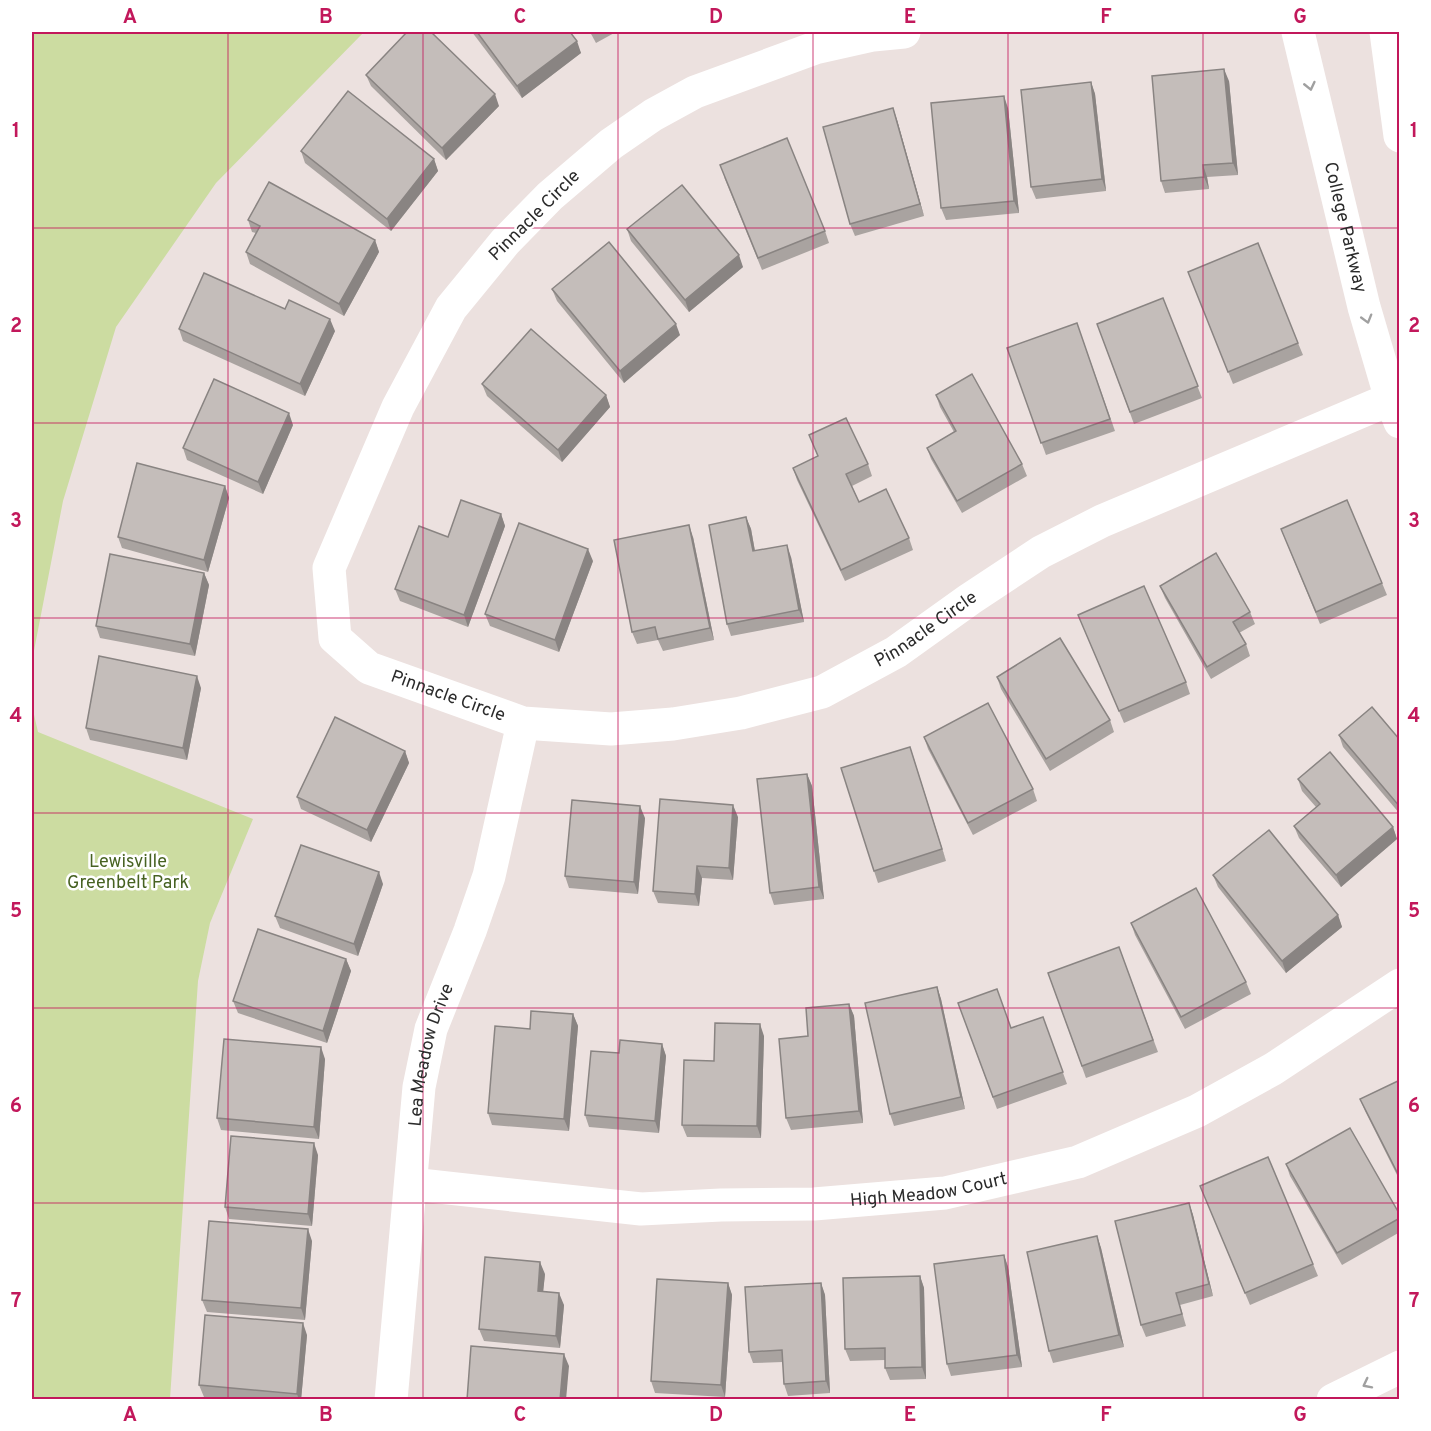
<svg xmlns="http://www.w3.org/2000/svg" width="1431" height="1431" font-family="Overpass,sans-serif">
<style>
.green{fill:#ccdca1}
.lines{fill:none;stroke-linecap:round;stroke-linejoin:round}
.street{stroke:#fff;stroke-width:33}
.secondary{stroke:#fff;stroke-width:33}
.wall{fill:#a9a3a0}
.shaded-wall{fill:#898482}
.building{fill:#c4bdba;stroke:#898482;stroke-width:1.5}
.oneway{stroke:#a0a0a0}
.grid{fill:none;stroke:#c2185b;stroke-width:1.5;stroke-opacity:0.55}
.labels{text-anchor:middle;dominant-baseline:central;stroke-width:5;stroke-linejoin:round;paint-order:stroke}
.street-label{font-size:18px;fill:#2b2b2b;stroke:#fff}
.park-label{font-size:18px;fill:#476222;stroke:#fff}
.neatline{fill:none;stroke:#c2185b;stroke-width:2}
.grid-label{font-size:20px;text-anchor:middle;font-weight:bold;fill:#c2185b}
</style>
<rect width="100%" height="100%" fill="#ece1df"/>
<g class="green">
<path d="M32 32H364L216 183 116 327 63 501 32 661Z"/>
<path d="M32 706 38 732 253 819 210 923 198 981 170 1399H32Z"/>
</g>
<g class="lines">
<g class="street">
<path id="s1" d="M904 32 873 35 815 48 695 92 653 115 611 144 550 196 505 242 451 308 398 407 329 568 335 638 369 668 523 723 611 729 673 724 741 713 822 692 896 652 970 599 1041 552 1102 521 1400 395"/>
<path id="s2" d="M411 1184 641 1209 721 1205 814 1204 945 1193 1078 1162 1197 1111 1273 1069 1400 985"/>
<path id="s3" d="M391 1400 419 1087 431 1029 470 931 489 876 523 723"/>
</g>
<g class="secondary">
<path id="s4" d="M1298 32 1364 307 1391 399 1400 422"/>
<path d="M1386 32 1400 136"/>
<path d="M1333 1400 1400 1367"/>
</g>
</g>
<g class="wall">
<path d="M472 32H570L581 53 522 98Z"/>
<path d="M590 32H616L596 43Z"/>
<path d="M366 75 499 106 446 160 371 86Z"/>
<path d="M1229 81 1238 175 1207 177 1209 189 1165 193 1161 181Z"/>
<path d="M1091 82 1095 94 1106 191 1036 199 1031 187Z"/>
<path d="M893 108 897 120 924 216 855 236 850 224Z"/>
<path d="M1008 108 1019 213 946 220 941 208Z"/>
<path d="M301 151 434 159 438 171 391 231 305 163Z"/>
<path d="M724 177 825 231 829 243 762 270Z"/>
<path d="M248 220 375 240 379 252 344 316 250 264 246 252 256 233 252 232Z"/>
<path d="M627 229 743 267 689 312 631 241Z"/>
<path d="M1188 272 1298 343 1303 355 1233 384Z"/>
<path d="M552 289 680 335 624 383 557 301Z"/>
<path d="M1163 298 1202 398 1134 424 1097 324Z"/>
<path d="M1077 323 1115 431 1046 455 1007 348Z"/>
<path d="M179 329 335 331 305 396 183 341Z"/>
<path d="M482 384 606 395 610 407 562 462 487 396Z"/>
<path d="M936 395 1022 464 1027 476 962 513 931 459 927 448 954 432 940 407Z"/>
<path d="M293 425 263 494 187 460 183 448Z"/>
<path d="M809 435 868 464 872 476 852 486 859 502 909 538 913 550 845 581 797 480 793 468 818 456Z"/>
<path d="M225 486 229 498 208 572 122 548 118 537Z"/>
<path d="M501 514 505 526 468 627 400 601 395 589 448 537Z"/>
<path d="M746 517 751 529 755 551 791 557 804 622 731 636 727 624Z"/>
<path d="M1281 529 1382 583 1387 595 1320 624Z"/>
<path d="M693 537 714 640 663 651 658 640 637 644 632 632Z"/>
<path d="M593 561 559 652 490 626 485 614Z"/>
<path d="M204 573 209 585 195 656 100 638 96 626Z"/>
<path d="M1160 586 1250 612 1255 624 1239 633 1246 644 1250 656 1211 679 1165 598Z"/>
<path d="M1078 615 1186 682 1190 694 1124 723Z"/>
<path d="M997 677 1110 720 1114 732 1050 771 1001 689Z"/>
<path d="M201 688 187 760 90 740 86 728Z"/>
<path d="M1339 735 1400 740V814L1343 747Z"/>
<path d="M924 737 1033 789 1037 801 973 835 928 749Z"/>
<path d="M910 747 946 861 878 883 874 871Z"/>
<path d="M405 751 409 763 371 842 301 809 297 797Z"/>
<path d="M807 774 812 786 824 899 774 905 770 893Z"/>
<path d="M1298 779 1393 827 1397 839 1341 887 1299 838 1294 826 1316 807 1302 791Z"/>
<path d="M738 817 733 880 702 878 699 906 658 903 653 891Z"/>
<path d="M645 818 638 894 569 888 565 876Z"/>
<path d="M1213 875 1338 915 1342 927 1286 973 1218 887Z"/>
<path d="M383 884 358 956 280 928 275 916Z"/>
<path d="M1131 923 1246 982 1251 994 1185 1029 1135 935Z"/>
<path d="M1119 947 1158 1052 1086 1078 1048 973Z"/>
<path d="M346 959 351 971 327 1043 238 1013 233 1001Z"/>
<path d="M937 987 941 999 965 1109 894 1126 890 1114Z"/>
<path d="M958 1003 1011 1028 1043 1017 1067 1084 997 1109Z"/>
<path d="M849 1004 854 1016 863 1123 791 1130 786 1118 808 1036Z"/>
<path d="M573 1014 578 1026 569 1131 492 1125 488 1113Z"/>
<path d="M764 1036 761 1138 687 1137 682 1125Z"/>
<path d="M662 1044 666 1056 659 1133 589 1127 585 1115 619 1053Z"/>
<path d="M325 1059 319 1139 221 1130 217 1118Z"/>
<path d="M1400 1080V1181L1365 1111 1360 1099Z"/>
<path d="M318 1155 312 1226 229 1219 225 1207Z"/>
<path d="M1286 1164 1400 1215V1232L1342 1265 1290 1176Z"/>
<path d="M1200 1186 1313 1264 1318 1276 1250 1305Z"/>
<path d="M1189 1203 1193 1215 1213 1296 1180 1305 1186 1326 1146 1337 1141 1325Z"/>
<path d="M1097 1236 1101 1248 1124 1347 1053 1363 1049 1351Z"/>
<path d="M312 1241 305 1320 207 1312 202 1300Z"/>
<path d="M1004 1255 1008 1267 1022 1367 951 1376 947 1364Z"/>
<path d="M545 1274 543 1291 564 1305 560 1348 484 1341 479 1329Z"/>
<path d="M920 1276 924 1288 926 1379 890 1380 885 1368V1360L850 1361 845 1349Z"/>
<path d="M728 1283 732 1295 725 1397 655 1393 651 1381Z"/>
<path d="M821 1283 825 1295 830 1393 788 1396 784 1384 783 1362 753 1363 749 1352Z"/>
<path d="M307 1335 301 1400H228L204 1397 199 1385Z"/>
</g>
<g class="shaded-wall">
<path d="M577 41 581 53 522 98 517 86Z"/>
<path d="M1224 69 1229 81 1238 175 1233 163Z"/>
<path d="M1091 82 1095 94 1106 191 1102 179Z"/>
<path d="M495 94 499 106 446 160 442 148Z"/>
<path d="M1004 96 1008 108 1019 213 1014 201Z"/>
<path d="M893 108 897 120 924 216 920 204Z"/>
<path d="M434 159 438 171 391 231 387 219Z"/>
<path d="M1203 165 1207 177 1209 189 1204 177Z"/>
<path d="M375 240 379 252 344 316 339 304Z"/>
<path d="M739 255 743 267 689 312 685 300Z"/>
<path d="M330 319 335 331 305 396 300 384Z"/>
<path d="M676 324 680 335 624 383 620 371Z"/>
<path d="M606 395 610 407 562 462 558 450Z"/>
<path d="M289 413 293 425 263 494 258 482Z"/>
<path d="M225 486 229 498 208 572 204 560Z"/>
<path d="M501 514 505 526 468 627 464 615Z"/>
<path d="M746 517 751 529 757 563 753 551Z"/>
<path d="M689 525 693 537 714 640 710 628Z"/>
<path d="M787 545 791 557 804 622 799 610Z"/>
<path d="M588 549 593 561 559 652 555 640Z"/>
<path d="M204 573 209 585 195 656 190 644Z"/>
<path d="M197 676 201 688 187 760 183 748Z"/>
<path d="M910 747 914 759 946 861 942 849Z"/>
<path d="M405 751 409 763 371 842 367 830Z"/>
<path d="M807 774 812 786 824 899 819 887Z"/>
<path d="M733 805 738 817 733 880 729 868Z"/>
<path d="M640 806 645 818 638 894 634 882Z"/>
<path d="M1393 827 1397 839 1341 887 1336 875Z"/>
<path d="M697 866 702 878 699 906 695 894Z"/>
<path d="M379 872 383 884 358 956 354 944Z"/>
<path d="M1338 915 1342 927 1286 973 1282 961Z"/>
<path d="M346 959 351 971 327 1043 323 1031Z"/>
<path d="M937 987 941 999 965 1109 961 1097Z"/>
<path d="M849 1004 854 1016 863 1123 859 1111Z"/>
<path d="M573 1014 578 1026 569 1131 564 1119Z"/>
<path d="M760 1024 764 1036 761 1138 757 1126Z"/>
<path d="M662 1044 666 1056 659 1133 655 1121Z"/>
<path d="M321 1047 325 1059 319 1139 314 1127Z"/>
<path d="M314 1143 318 1155 312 1226 308 1214Z"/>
<path d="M1189 1203 1193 1215 1213 1296 1209 1284Z"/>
<path d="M308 1229 312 1241 305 1320 301 1308Z"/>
<path d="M1097 1236 1101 1248 1124 1347 1119 1335Z"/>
<path d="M1004 1255 1008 1267 1022 1367 1017 1355Z"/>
<path d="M540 1262 545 1274 542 1303 538 1291Z"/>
<path d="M920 1276 924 1288 926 1379 922 1367Z"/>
<path d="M728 1283 732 1295 725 1397 721 1385Z"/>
<path d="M821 1283 825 1295 830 1393 826 1381Z"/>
<path d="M559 1293 564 1305 560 1348 556 1336Z"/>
<path d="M303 1323 307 1335 301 1400H299L297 1394Z"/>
<path d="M564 1354 569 1366 566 1400H560Z"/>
</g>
<g class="building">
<path d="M407 32H431L495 94 442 148 366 75Z"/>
<path d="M477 32H570L577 41 517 86Z"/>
<path d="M1224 69 1233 163 1203 165 1204 177 1161 181 1152 76Z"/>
<path d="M1091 82 1102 179 1031 187 1021 90Z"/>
<path d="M348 91 434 159 387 219 301 151Z"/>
<path d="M1004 96 1014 201 941 208 931 103Z"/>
<path d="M893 108 920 204 850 224 823 127Z"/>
<path d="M787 138 825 231 758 258 720 165Z"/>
<path d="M269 182 375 240 339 304 246 252 260 226 248 220Z"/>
<path d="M682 185 739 255 685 300 627 229Z"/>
<path d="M609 242 676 324 620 371 552 289Z"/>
<path d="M1258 243 1298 343 1228 372 1188 272Z"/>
<path d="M204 273 285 309 289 300 330 319 300 384 179 329Z"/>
<path d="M1163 298 1198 386 1130 412 1097 324Z"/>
<path d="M1077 323 1110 419 1041 443 1007 348Z"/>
<path d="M531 329 606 395 558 450 482 384Z"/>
<path d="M972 374 1022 464 957 501 927 448 956 431 936 395Z"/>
<path d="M214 379 289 413 258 482 183 448Z"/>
<path d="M846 418 868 464 846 474 859 502 886 489 909 538 841 570 793 468 818 456 809 435Z"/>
<path d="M137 463 225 486 204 560 118 537Z"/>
<path d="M461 500 501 514 464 615 395 589 419 526 448 537Z"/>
<path d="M1347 500 1382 583 1316 612 1281 529Z"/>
<path d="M746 517 753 551 787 545 799 610 727 624 709 525Z"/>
<path d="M519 523 588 549 555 640 485 614Z"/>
<path d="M689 525 710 628 658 639 655 627 632 632 614 540Z"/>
<path d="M1216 553 1250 612 1233 622 1246 644 1207 667 1160 586Z"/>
<path d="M110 554 204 573 190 644 96 626Z"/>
<path d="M1144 586 1186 682 1119 711 1078 615Z"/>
<path d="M1060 638 1110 720 1046 759 997 677Z"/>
<path d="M99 656 197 676 183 748 86 728Z"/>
<path d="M988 703 1033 789 968 823 924 737Z"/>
<path d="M1372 707 1400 740V807L1339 735Z"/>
<path d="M335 717 405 751 367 830 297 797Z"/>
<path d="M910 747 942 849 874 871 841 768Z"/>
<path d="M1330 752 1393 827 1336 875 1294 826 1320 804 1298 779Z"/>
<path d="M807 774 819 887 770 893 757 779Z"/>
<path d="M660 799 733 805 729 868 697 866 695 894 653 891Z"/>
<path d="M572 800 640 806 634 882 565 876Z"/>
<path d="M1269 830 1338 915 1282 961 1213 875Z"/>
<path d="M301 845 379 872 354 944 275 916Z"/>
<path d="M1196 888 1246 982 1181 1017 1131 923Z"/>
<path d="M258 929 346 959 323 1031 233 1001Z"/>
<path d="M1119 947 1153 1040 1082 1066 1048 973Z"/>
<path d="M937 987 961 1097 890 1114 865 1003Z"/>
<path d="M997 989 1011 1028 1043 1017 1063 1072 993 1097 958 1003Z"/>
<path d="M849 1004 859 1111 786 1118 779 1039 808 1036 806 1008Z"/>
<path d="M531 1011 573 1014 564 1119 488 1113 495 1026 530 1029Z"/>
<path d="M715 1023 760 1024 757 1126 682 1125 684 1060 714 1061Z"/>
<path d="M224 1039 321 1047 314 1127 217 1118Z"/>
<path d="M620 1040 662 1044 655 1121 585 1115 591 1051 619 1053Z"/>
<path d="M1400 1080V1178L1360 1099Z"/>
<path d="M1350 1128 1400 1215V1218L1337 1253 1286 1164Z"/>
<path d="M231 1136 314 1143 308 1214 225 1207Z"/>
<path d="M1268 1157 1313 1264 1245 1293 1200 1186Z"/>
<path d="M1189 1203 1209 1284 1176 1293 1182 1314 1141 1325 1115 1221Z"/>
<path d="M209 1221 308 1229 301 1308 202 1300Z"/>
<path d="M1097 1236 1119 1335 1049 1351 1027 1252Z"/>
<path d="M1004 1255 1017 1355 947 1364 934 1264Z"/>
<path d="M485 1257 540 1262 538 1291 559 1293 556 1336 479 1329Z"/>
<path d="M920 1276 922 1367 885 1368V1348L845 1349 843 1278Z"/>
<path d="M657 1279 728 1283 721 1385 651 1381Z"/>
<path d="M821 1283 826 1381 784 1384 782 1350 749 1352 745 1287Z"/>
<path d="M205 1315 303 1323 297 1394 199 1385Z"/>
<path d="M471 1346 564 1354 560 1400H467Z"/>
</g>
<defs><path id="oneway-chevron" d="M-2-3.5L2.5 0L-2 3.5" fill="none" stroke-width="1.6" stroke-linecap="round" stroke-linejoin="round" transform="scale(1.5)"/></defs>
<g class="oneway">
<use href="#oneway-chevron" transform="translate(1310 86) rotate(77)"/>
<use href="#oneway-chevron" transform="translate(1367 319) rotate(74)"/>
<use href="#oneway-chevron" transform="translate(1367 1384) rotate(153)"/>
</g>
<path class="grid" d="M228 32V1400M423 32V1400M618 32V1400M813 32V1400M1008 32V1400M1203 32V1400M32 228H1400M32 423H1400M32 618H1400M32 813H1400M32 1008H1400M32 1203H1400"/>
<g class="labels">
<g class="street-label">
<text transform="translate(535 216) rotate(-45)">Pinnacle Circle</text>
<text stroke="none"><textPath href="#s4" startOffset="201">College Parkway</textPath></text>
<text stroke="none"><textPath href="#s1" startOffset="1538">Pinnacle Circle</textPath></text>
<text stroke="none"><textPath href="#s1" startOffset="1034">Pinnacle Circle</textPath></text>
<text stroke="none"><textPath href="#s3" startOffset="348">Lea Meadow Drive</textPath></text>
<text stroke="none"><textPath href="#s2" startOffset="520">High Meadow Court</textPath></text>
</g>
<g class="park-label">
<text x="128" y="862">Lewisville<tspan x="128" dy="21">Greenbelt Park</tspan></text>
</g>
</g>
<rect width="1431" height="1431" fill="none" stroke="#ffffff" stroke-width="66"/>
<rect x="33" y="33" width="1365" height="1365" class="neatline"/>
<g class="grid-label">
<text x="130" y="23">A</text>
<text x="326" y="23">B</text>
<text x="520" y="23">C</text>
<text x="716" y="23">D</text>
<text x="910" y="23">E</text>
<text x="1106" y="23">F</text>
<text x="1300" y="23">G</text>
<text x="16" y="137">1</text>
<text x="1414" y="137">1</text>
<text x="16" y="332">2</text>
<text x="1414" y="332">2</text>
<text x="16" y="527">3</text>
<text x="1414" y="527">3</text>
<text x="16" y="722">4</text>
<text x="1414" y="722">4</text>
<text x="16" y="917">5</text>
<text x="1414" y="917">5</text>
<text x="16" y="1112">6</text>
<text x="1414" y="1112">6</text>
<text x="16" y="1307">7</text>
<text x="1414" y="1307">7</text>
<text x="130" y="1421">A</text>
<text x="326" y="1421">B</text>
<text x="520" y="1421">C</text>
<text x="716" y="1421">D</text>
<text x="910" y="1421">E</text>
<text x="1106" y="1421">F</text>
<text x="1300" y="1421">G</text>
</g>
</svg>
